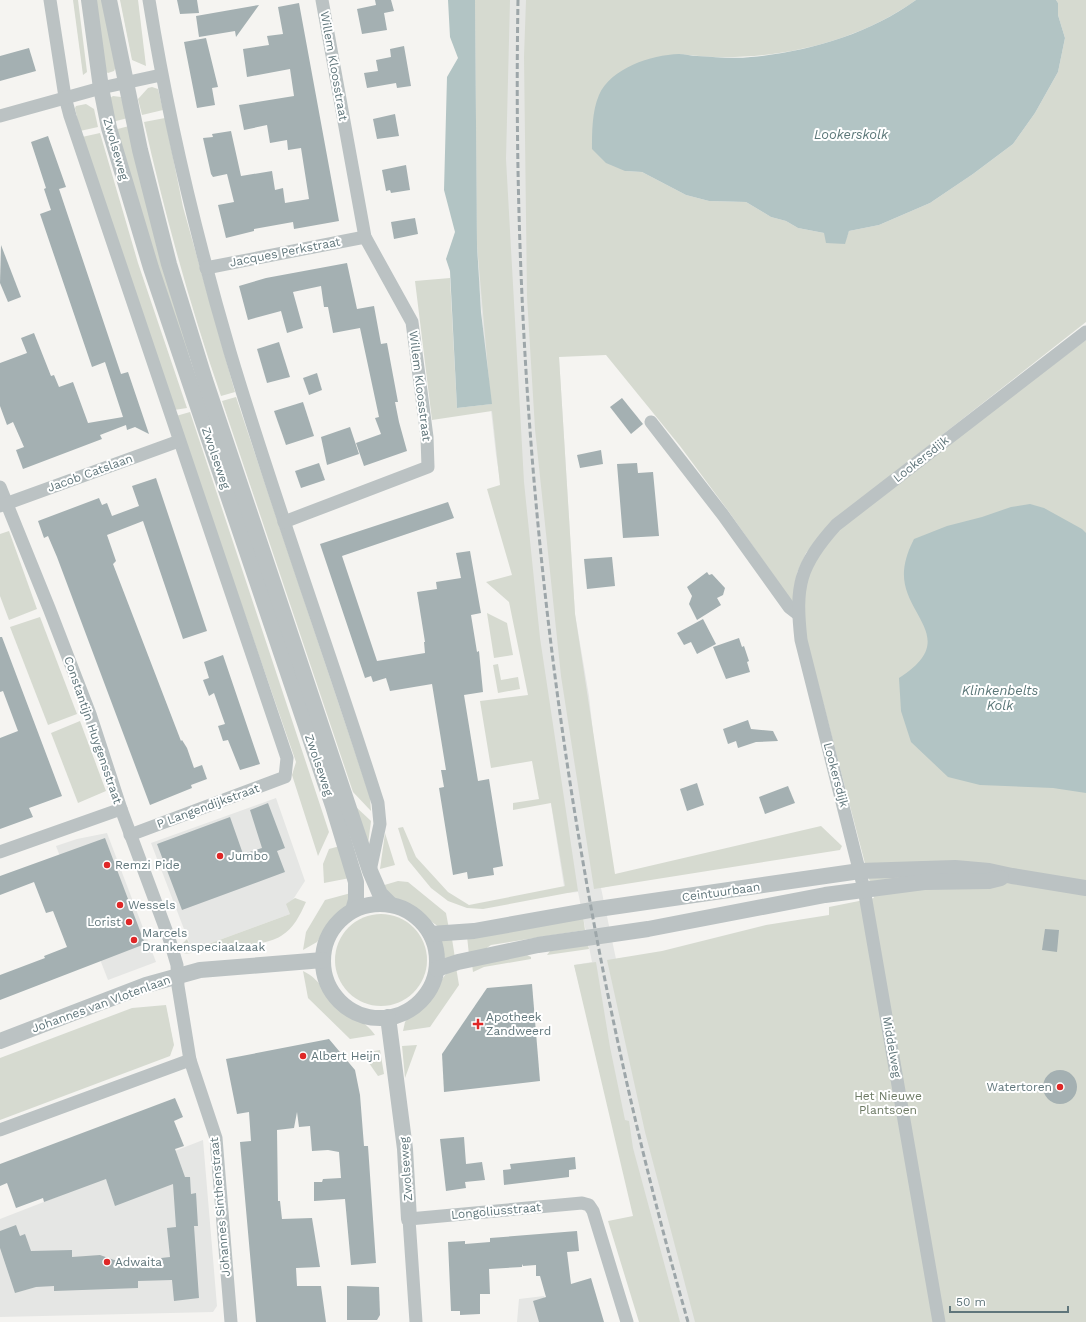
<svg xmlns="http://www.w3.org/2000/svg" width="1086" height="1322" font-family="'Work Sans',sans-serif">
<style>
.built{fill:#e5e6e4}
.green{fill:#d6dad0}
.water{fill:#b2c4c4}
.building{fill:#a4b0b2}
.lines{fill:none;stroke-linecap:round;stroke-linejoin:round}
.minor{stroke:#bbc2c3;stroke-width:13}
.tertiary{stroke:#bbc2c3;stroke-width:16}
.rail{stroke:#9da6a9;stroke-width:3;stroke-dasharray:6 3;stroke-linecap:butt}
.poi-dot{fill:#df2727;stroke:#fff;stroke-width:1.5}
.labels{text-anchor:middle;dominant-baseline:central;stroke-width:4;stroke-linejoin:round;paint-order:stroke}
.street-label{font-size:12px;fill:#60767b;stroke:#fff}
.poi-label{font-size:12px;fill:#60767b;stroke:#fff;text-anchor:start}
.park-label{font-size:12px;fill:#6c7963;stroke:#fff}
.water-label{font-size:13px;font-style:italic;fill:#5b7778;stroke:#fff}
</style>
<rect width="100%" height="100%" fill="#f5f4f1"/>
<g class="built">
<path d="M475 0H562L559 357 575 614 589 696 610 886 601 888 616 959 628 957 714 1322H664L574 965 592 962 578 892 565 893 496 455 487 375 479 282 476 205Z"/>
<path d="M276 798 305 881 292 901 290 914 192 950 151 843Z"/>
<path d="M107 833 156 962 108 980 56 846 77 839Z"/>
<path d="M203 1140 217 1306 213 1312 0 1317V1219Z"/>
<path d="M544 1296 552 1322H517L519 1299Z"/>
</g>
<g class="green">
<path d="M73 0H78L87 72 83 75Z"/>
<path d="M91 0H106L117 65 114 71 108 73 101 69Z"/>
<path d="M120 0H138L146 66 132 60Z"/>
<path d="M475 0H510L506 159 524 482 540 638 578 891 483 909 467 908 448 901 431 888 408 860 398 828 403 827 416 857 448 892 469 905 565 886 551 803 513 810V803L539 799 532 761 491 768 480 701 528 695 509 602 486 582 512 575 487 489 500 485 492 411 432 420 415 281 450 278 457 408 491 404 477 245Z"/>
<path d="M526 0H916C850 47 758 65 679 54L625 171 642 172 686 195 709 201 746 202 771 217 786 221 798 228 824 233 844 244 849 231 879 225 930 203 973 174 1013 144 1035 113 1058 72 1065 38 1058 15V3L1056 0H1086V322L900 468 821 535 806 553 797 573 793 603 729 512 680 446 606 355 559 357 575 614 615 874 821 826 842 846 840 850 594 889 561 676 535 429 527 297 524 57Z"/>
<path d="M152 87 158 89 163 110 142 115 138 99 148 88Z"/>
<path d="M113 96 121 97 128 118 112 122 110 98Z"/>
<path d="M86 104 94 109 98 127 80 131 75 108 76 106Z"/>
<path d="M165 118 183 207 235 392 221 396C190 306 165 215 144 122Z"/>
<path d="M129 126 178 309 200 402 114 130Z"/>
<path d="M100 133 138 263 187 408 174 410 82 137Z"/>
<path d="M1086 340V1322H695L645 1132 607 960 662 951 766 925 829 915V907L874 898 802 622C802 613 801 603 802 594 805 559 835 534 859 511Z"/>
<path d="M236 397 370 797 371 811 353 792 222 401Z"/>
<path d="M190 412 329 832 318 856 292 775 296 762 176 416Z"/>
<path d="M9 531 37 609 9 620 0 596V534Z"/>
<path d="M487 613 507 623 513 655 494 658Z"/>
<path d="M40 617 77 714 48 725 10 627Z"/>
<path d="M498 664 501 680 518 677 520 689 498 693 493 665Z"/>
<path d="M80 721 106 791 78 803 51 733Z"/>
<path d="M355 806 371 821 367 852Z"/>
<path d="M385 833 395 865 380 869Z"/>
<path d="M340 846 350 878 324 883 323 864 329 849Z"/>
<path d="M398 881 408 882 446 913 449 929 439 927 432 922 416 909 394 898 381 886Z"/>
<path d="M351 893 346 907 327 927 317 942 303 950 306 932 325 900Z"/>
<path d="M295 898 306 902C300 915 294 928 281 936 264 947 224 946 202 950 196 951 188 956 182 952L181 945 187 939 192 950 290 914 286 904Z"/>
<circle cx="381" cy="960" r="46"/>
<path d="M583 916 585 930 491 945 478 954 469 955 467 936Z"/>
<path d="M452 939 455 958 444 959 440 940Z"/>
<path d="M588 945 589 949 547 955 550 951Z"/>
<path d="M527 955 531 957V959L484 967 473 972 472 964Z"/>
<path d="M596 962 610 1047 625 1120 629 1121 633 1148 680 1322H639L608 1221 633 1216 574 965Z"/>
<path d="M456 967 459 985 430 1027 403 1031 405 1022 411 1014 424 1006 445 975Z"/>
<path d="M303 971C324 981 325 998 342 1011 355 1021 364 1019 375 1035L350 1039 308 998Z"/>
<path d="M166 1005 174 1045 170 1056 0 1120V1058L132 1008Z"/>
<path d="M417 1045 405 1078 402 1046Z"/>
<path d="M380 1050 384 1074 378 1076 362 1053Z"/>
</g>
<g class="water">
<path d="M448 0H475L477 245 481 312 492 404 457 408 450 271 446 259 455 232 444 190 447 77 458 58 450 37Z"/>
<path d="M916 0H1056L1058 3V15L1065 38 1058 72 1035 113 1013 144 973 174 930 203 879 225 849 231 845 244 826 243 824 233 798 228 786 221 771 217 746 202 709 201 686 195 642 172 625 171 606 163 592 149C592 132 592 111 599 95 611 68 651 55 679 54 685 54 691 56 697 56 715 57 734 59 751 57 808 52 869 34 916 0Z"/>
<path d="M1030 504 1044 508 1082 529 1086 533V793L1053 788 980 785 948 777 911 742 901 711 899 678C962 638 901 616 904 571 905 559 909 549 914 539L947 526 982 517 1011 507Z"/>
</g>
<g class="building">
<path d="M177 0H197L199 13 180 14Z"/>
<path d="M375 0H391L394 11 384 13 387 30 362 34 357 9 376 5Z"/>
<path d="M299 3 339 221 294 229 293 222 254 229V231L226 238 218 205 234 202 227 174 213 177 211 174 203 138 213 137 212 134 231 131 241 176 272 171 275 190 283 188 285 203 309 199 301 148 288 150 287 140 270 143 267 125 244 130 239 105 294 96 290 69 247 77 243 49 269 45 267 36 283 34 278 7Z"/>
<path d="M259 5 236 37 235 31 199 37 196 16Z"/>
<path d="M206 38 218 87 212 88 215 105 197 108 184 42Z"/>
<path d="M404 46 411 86 397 88 396 83 367 88 364 73 378 71 376 60 391 57 390 49Z"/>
<path d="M29 48 36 71 0 81V56Z"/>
<path d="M395 114 399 136 377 139 373 119Z"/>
<path d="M48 136 66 187 59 189 121 374 128 372 149 434 135 427 127 430 126 425 100 435 102 439 23 469 16 450 24 447 13 422 7 425 0 406V363L27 353 21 338 34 333 51 376 54 375 59 387 73 382 88 423 123 417 105 362 92 367 40 214 51 210 44 189 46 188 31 142Z"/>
<path d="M406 165 410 190 391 193 390 190 386 191 382 170Z"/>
<path d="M415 218 418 234 394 239 391 222Z"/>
<path d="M1 245 21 297 8 302 0 283Z"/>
<path d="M347 263 357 309 374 306 381 344 387 343 398 402H395L399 422 407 451 364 466 356 443 381 434 375 418 379 417 360 328 333 333 328 307H324L321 286 293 292 303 328 287 333 281 311 248 320 239 286 266 278Z"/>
<path d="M279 342 290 377 267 383 257 349Z"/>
<path d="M317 373 322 390 309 395 303 378Z"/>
<path d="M622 398 643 424 631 434 610 407Z"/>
<path d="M303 402 314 436 286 445 274 411Z"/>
<path d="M350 427 359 454 327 465 321 437Z"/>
<path d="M601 450 603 464 580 468 577 455Z"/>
<path d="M319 463 325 480 301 488 295 471Z"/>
<path d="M637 463 638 473 653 472 659 536 623 538 617 464Z"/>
<path d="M156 478 207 631 183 639 143 521 107 535 116 561 113 564 181 741 182 740 187 748 194 768 202 765 207 779 191 785 192 788 150 805 57 557 48 536 44 538 38 521 99 498 102 505 107 503 112 516 139 506 132 486Z"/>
<path d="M448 502 454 518 342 556 377 661 425 653 424 642H425L417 592 437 589 436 582 461 578 456 553 470 551 481 613 471 615 477 652 479 651 483 692 464 695 478 781 489 779 503 866 493 868 494 875 468 879 467 872 453 875 439 788 444 787 441 770H446L432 684 390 691 386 678 373 682 371 676 365 678 320 544Z"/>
<path d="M612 557 615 586 587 589 584 559Z"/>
<path d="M707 572 709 575 712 574 725 588 723 595 717 598 721 605 697 620 689 604 692 596 687 587Z"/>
<path d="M703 619 716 644 697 654 691 642 684 645 677 633Z"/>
<path d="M0 637H2L62 796 29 808 33 817 0 829V738L18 731 3 691 0 692Z"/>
<path d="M739 638 742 647 744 646 749 661 747 662 750 672 726 679 713 647Z"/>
<path d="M223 655 260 764 240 770 228 740 223 741 218 726 225 724 214 693 209 696 203 680 209 678 204 662Z"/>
<path d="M748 720 751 729 773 731 778 741 756 742 738 748 736 741 728 744 723 729Z"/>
<path d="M697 783 704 805 687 811 680 789Z"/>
<path d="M788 786 795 803 765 814 759 797Z"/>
<path d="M268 803 285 848 277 851 285 872 182 910 157 844 230 817 243 854 262 848 250 810Z"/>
<path d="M105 838 145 944 0 1000V975L45 958 44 956 67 947 53 911 46 913 34 882 0 895V876Z"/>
<path d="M1045 929 1059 930 1057 952 1042 950Z"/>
<path d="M532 984 540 1081 444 1092 442 1054 487 988Z"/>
<path d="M329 1039 355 1070 360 1095 364 1146H368L376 1263 351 1265 345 1199 314 1201V1182H322L323 1179 341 1178 339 1152 328 1150 312 1151 310 1126 299 1127 297 1112 294 1128 277 1130 278 1201H280L282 1219 312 1218 320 1267 296 1268 297 1286H321L326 1322H256L240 1142 251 1141 249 1112 237 1114 226 1059Z"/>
<circle cx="1060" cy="1087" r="17"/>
<path d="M175 1098 183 1117 174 1121 184 1146 175 1149 185 1177H190L191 1194 196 1193 198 1226H194L199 1298 174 1301 172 1280 138 1281V1288L54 1291V1286L36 1287 15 1293 0 1248V1231L16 1225 20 1236 25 1234 31 1251 72 1250V1257L100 1255 114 1260H123V1266L161 1265V1258L170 1257 167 1228 176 1227 173 1184 115 1206 106 1179 44 1202 43 1198 16 1208 7 1183 0 1186V1164Z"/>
<path d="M464 1137 466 1164 482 1162 485 1180 465 1182 466 1188 446 1191 440 1139Z"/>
<path d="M575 1157 576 1169 569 1170V1177L504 1185 503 1170 511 1169 510 1164Z"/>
<path d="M577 1231 579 1251 567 1252 571 1284 591 1278 604 1322H539L533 1301 546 1297 540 1276H536V1265L523 1266 522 1264V1267L489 1269 490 1294H480V1314L460 1315V1311H451L448 1242 465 1241V1244L490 1242V1238Z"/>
<path d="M347 1286 379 1287 380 1315 377 1320H347Z"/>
</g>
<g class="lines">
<g class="minor">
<path d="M50 0 65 97 70 116 287 758 285 777 130 835"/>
<path d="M149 0C168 119 196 236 230 352 275 503 330 652 378 803L380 824 370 871"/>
<path d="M0 116 101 88 161 75"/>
<path d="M206 268 365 237"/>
<path d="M651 422 723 515 789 607 798 614"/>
<path d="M0 487 49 608 90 714 121 809 169 938 177 965 178 986 190 1060 216 1138 231 1322"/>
<path d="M0 506 179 441"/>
<path d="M284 522 428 467 427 437 412 322 365 237 322 0"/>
<path d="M0 852 121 809"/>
<path d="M0 1130 190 1060"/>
<path d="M416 1322 409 1219 582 1203 589 1205 593 1211 627 1322"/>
<path d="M939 1322 864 889 801 640C795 586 799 566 836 525L1086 332"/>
</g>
<g class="tertiary">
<path d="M89 0 101 88 109 128 151 268 333 806 356 882V900L353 910"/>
<path d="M109 0 140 150 169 264 205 380 370 871 380 894 390 904"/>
<circle cx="380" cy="961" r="57"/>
<path d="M431 934 474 931 591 910 860 871 955 868 989 871 1012 876 1086 888"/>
<path d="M437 969 458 962 538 945 648 929 825 895 924 882 989 881 1001 878"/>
<path d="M388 1017 405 1149 409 1219"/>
<path d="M0 1041 146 985 200 970 323 960"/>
</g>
<path class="rail" d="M518 0C510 446 565 893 688 1322"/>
</g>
<g class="poi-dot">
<circle cx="220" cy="856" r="4"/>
<circle cx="107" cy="865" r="4"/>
<circle cx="120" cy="905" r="4"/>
<circle cx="129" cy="922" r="4"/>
<circle cx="134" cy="940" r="4"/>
<path d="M476 1018h4v4h4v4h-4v4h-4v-4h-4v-4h4z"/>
<circle cx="303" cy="1056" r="4"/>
<circle cx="1060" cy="1087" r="4"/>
<circle cx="107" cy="1262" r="4"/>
</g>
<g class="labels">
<g class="street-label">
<text transform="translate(334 66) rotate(80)">Willem Kloosstraat</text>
<text transform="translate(116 149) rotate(74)">Zwolseweg</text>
<text transform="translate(285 252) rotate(-11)">Jacques Perkstraat</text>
<text transform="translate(420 386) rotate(83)">Willem Kloosstraat</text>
<text transform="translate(216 458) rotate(71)">Zwolseweg</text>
<text transform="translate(921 459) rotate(-38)">Lookersdijk</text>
<text transform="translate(90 473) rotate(-20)">Jacob Catslaan</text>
<text transform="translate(93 730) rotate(71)">Constantijn Huygensstraat</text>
<text transform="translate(319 765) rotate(71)">Zwolseweg</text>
<text transform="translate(836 775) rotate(75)">Lookersdijk</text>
<text transform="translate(208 806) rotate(-20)">P Langendijkstraat</text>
<text transform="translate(721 892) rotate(-8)">Ceintuurbaan</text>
<text transform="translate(101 1004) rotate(-20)">Johannes van Vlotenlaan</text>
<text transform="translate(892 1047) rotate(80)">Middelweg</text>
<text transform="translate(406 1169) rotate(-94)">Zwolseweg</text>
<text transform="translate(220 1207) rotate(-95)">Johannes Sinthenstraat</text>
<text transform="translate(496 1211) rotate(-5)">Longoliusstraat</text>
</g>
<g class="poi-label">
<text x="228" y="856">Jumbo</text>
<text x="115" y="865">Remzi Pide</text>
<text x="128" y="905">Wessels</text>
<text x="121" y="922" text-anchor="end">Lorist</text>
<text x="142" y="933">Marcels<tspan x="142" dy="14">Drankenspeciaalzaak</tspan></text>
<text x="486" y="1017">Apotheek<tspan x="486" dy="14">Zandweerd</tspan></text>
<text x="311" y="1056">Albert Heijn</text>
<text x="1052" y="1087" text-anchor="end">Watertoren</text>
<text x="115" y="1262">Adwaita</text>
</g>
<g class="park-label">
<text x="888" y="1096">Het Nieuwe<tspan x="888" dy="14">Plantsoen</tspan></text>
</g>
<g class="water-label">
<text x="851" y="134">Lookerskolk</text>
<text x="1000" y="690">Klinkenbelts<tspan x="1000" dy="15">Kolk</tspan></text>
</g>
</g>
<path d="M950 1306v6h118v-6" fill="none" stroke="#60767b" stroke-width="2"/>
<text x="956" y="1306" font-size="12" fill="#60767b" stroke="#ffffff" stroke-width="3" paint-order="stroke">50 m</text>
</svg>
